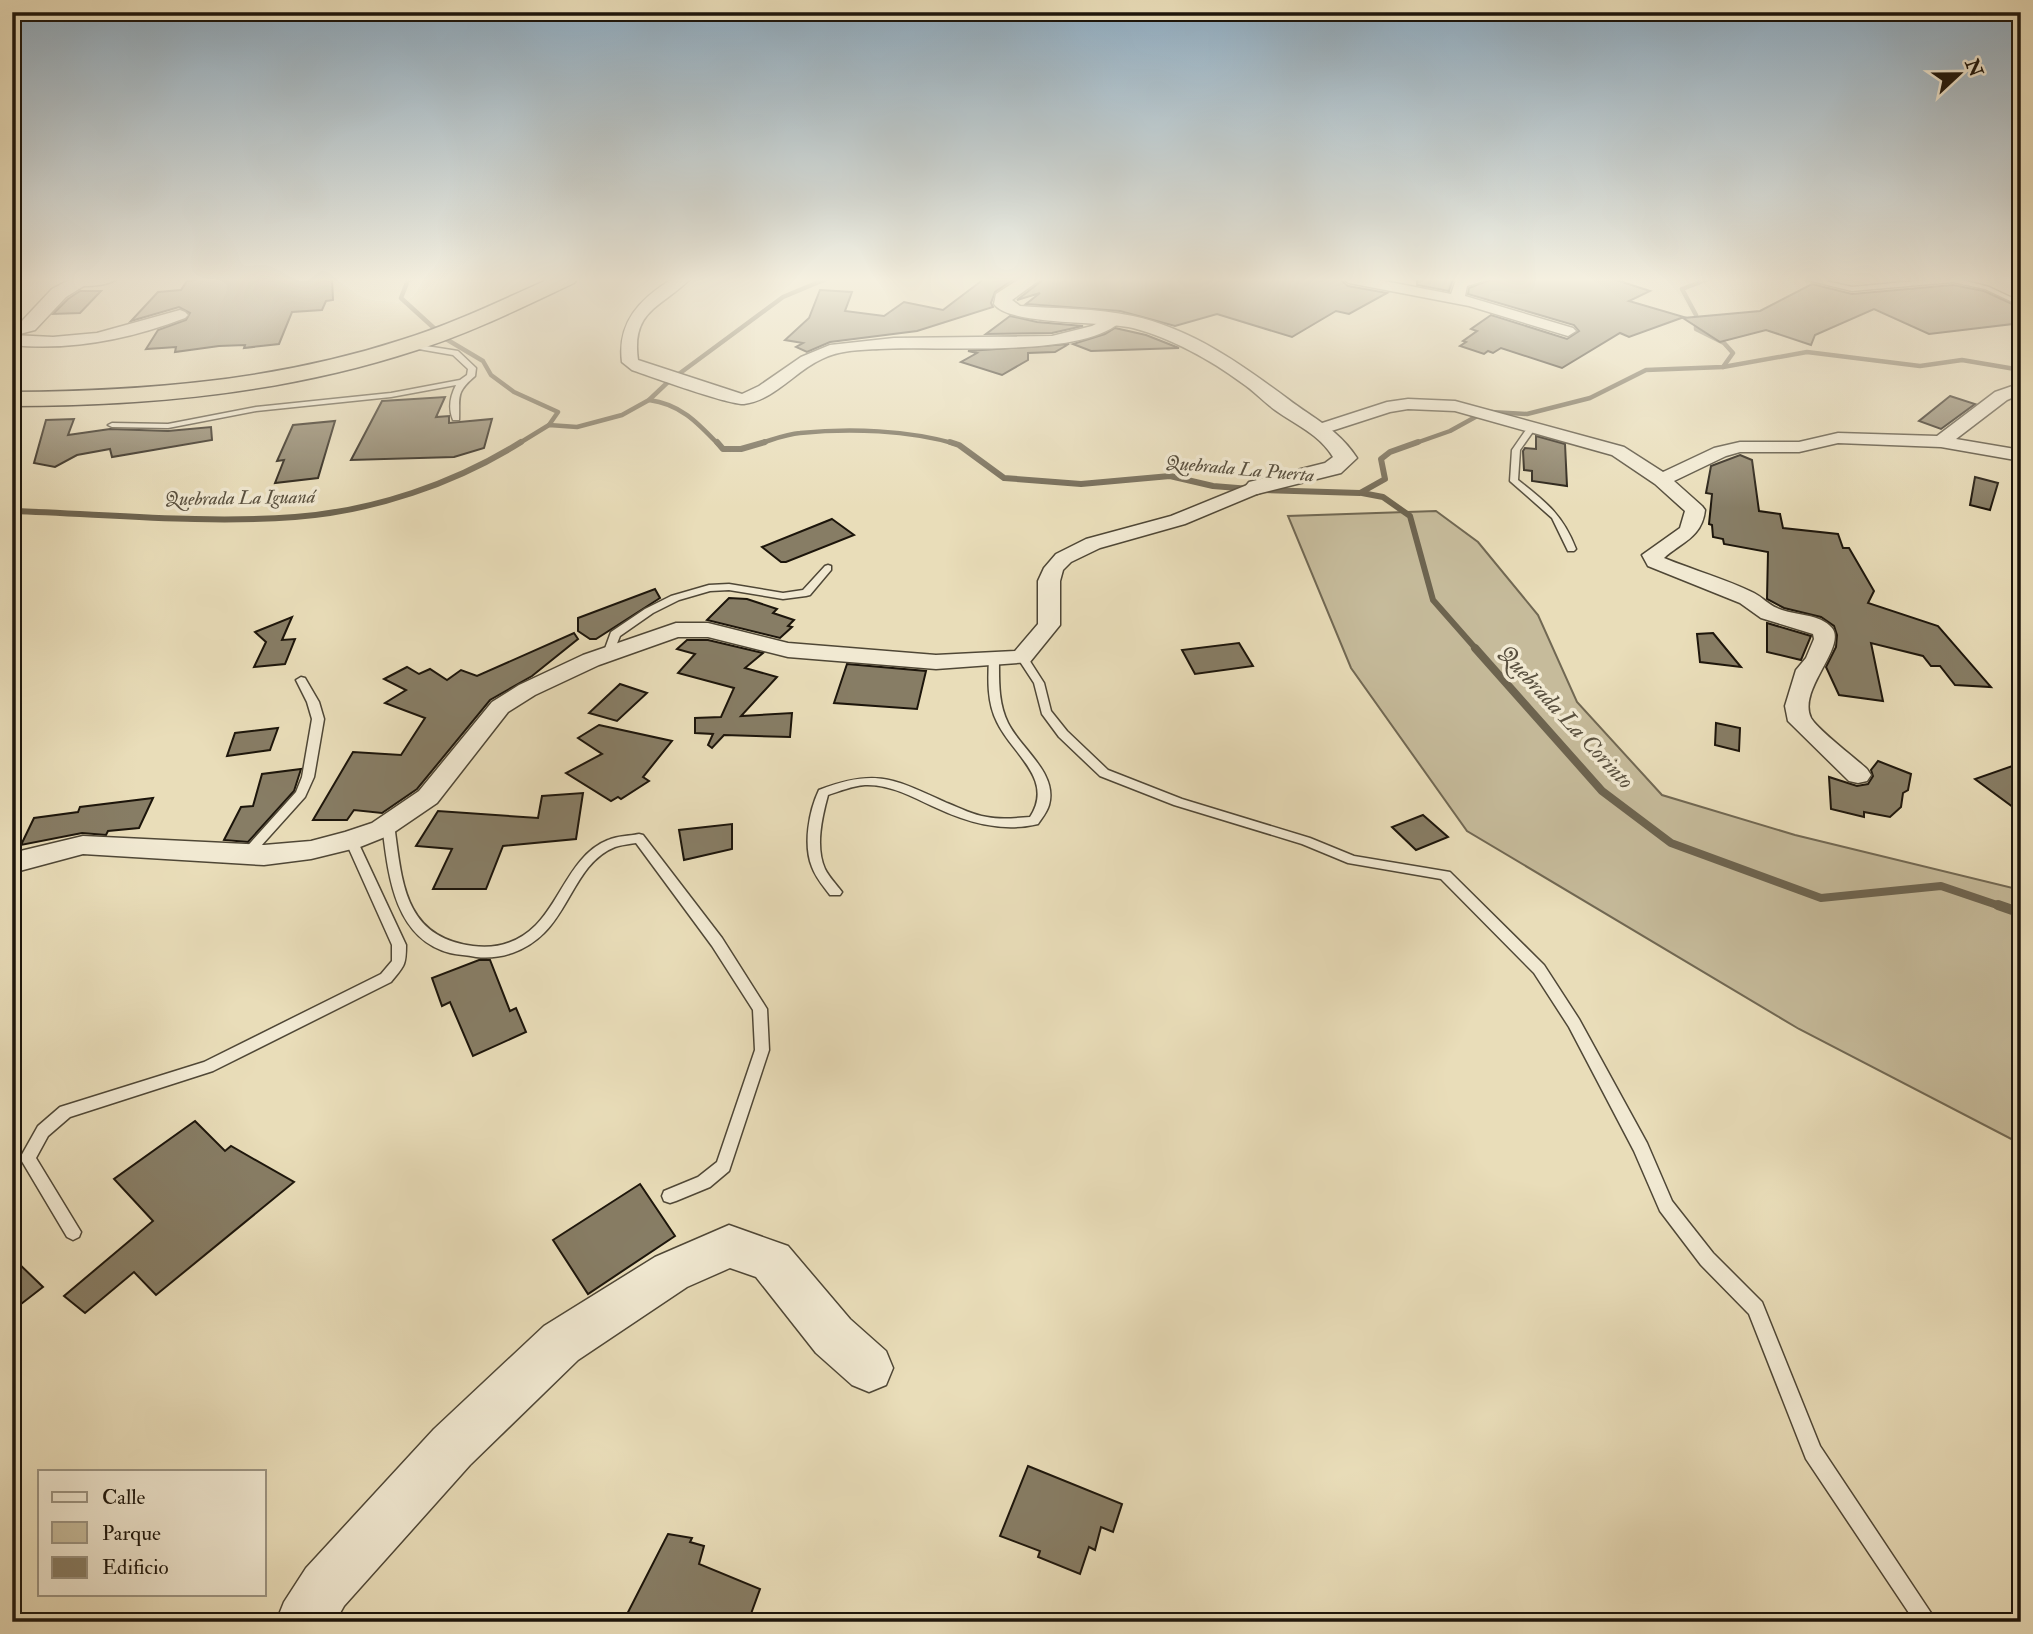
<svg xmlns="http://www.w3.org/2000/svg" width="2033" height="1634" font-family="'IM FELL Double Pica',serif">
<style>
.green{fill:#c6bb9b;stroke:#716853;stroke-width:2}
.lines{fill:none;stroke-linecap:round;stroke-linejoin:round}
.stream-far3{stroke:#6d6450;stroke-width:4.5}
.stream-far2{stroke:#6d6450;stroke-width:6}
.stream-far1{stroke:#6d6450;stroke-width:8}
.stream{stroke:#6d6450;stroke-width:10}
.building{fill:#877d65;stroke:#1c150b;stroke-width:2}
.service-casing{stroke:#4f4736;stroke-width:3}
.minor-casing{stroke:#4f4736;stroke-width:3}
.tertiary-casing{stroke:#4f4736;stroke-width:3}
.trunk-casing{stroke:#1c150b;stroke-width:3}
.service{fill:#f1e9d2;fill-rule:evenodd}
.minor{fill:#f1e9d2;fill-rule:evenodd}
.tertiary{fill:#f1e9d2;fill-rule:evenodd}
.trunk{fill:#e9ddb9;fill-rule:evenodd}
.labels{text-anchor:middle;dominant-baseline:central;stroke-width:7;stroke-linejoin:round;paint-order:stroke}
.far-water-label{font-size:19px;font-style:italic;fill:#59503f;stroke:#f1e9d2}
.water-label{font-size:23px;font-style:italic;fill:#59503f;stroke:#f1e9d2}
</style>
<rect width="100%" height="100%" fill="#e9ddb9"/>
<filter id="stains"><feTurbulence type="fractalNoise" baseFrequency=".00286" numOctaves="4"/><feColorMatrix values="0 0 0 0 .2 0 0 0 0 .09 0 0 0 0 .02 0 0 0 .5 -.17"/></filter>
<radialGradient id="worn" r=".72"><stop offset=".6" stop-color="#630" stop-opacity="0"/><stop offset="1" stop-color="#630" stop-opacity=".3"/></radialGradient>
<path class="green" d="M1436 511 1478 542 1538 615 1577 702 1662 795 1795 835 2021 890V1144L1799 1029 1467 831 1351 668 1288 516Z"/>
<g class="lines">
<g class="stream-far3">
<path d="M412 279 408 280 401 298 446 339 483 361 491 375 514 392 558 412 549 425"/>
<path d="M1723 367 1807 352 1920 366 1962 360 2021 370"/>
<path d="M649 400C680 404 697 422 718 444"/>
<path d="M518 444 549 425 577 427 622 415 649 400 668 382 783 297 826 279"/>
<path d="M758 444C772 440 786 434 800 433 850 428 908 430 956 444"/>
<path d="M1413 444 1450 431 1479 415 1491 412 1527 414 1590 398 1646 370 1723 367 1733 353 1724 343 1696 329V315L1682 289 1708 279"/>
</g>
<g class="stream-far2">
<path d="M717 442 723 449H741L765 442"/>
<path d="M950 442 959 445 1004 478 1081 484 1170 476 1213 486 1250 489"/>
<path d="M1263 490 1360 493 1385 479 1381 459 1390 452 1418 442"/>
<path d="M1362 493 1383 497 1410 516 1433 600 1477 650"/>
<path d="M12 511C105 514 203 524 295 517 373 511 454 484 521 442"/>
</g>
<path class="stream-far1" d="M1475 648 1602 791 1671 843 1821 898 1941 886 2003 907"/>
<path class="stream" d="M1998 905 2021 913"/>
</g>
<g class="building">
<path d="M202 279H332L333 300 326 301 322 310 292 312 279 344 244 348 245 345 219 346 175 352 176 347 146 349 158 330 186 320 190 313 179 307 131 321 158 292 181 290 187 281Z"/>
<path d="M984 279H1014L995 292 991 303 993 307 917 331 830 342 807 352 796 347 803 343 785 340 809 318 820 290 852 292 845 311 884 316 904 302 943 310Z"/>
<path d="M1044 279H1339L1348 286 1387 293 1349 314 1336 311 1292 337 1217 314 1175 326 1120 311 1026 304 1040 293 1017 300Z"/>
<path d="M1417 279H1453L1449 291 1417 285Z"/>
<path d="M1492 279H1613L1650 291 1629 301 1684 317 1629 337 1620 333 1562 368 1501 348 1493 353 1488 351 1484 354 1460 346 1466 342 1463 341 1477 331 1471 329 1491 315 1567 339 1579 331 1574 325 1468 294 1469 288Z"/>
<path d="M1812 284 1852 294 1953 285 1984 291 2021 308V323L1929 334 1874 309 1815 335 1811 345 1766 330 1720 342 1683 318 1760 311Z"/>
<path d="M80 291H101L80 313 53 314 68 299Z"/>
<path d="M1010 316 1037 322 1083 326 1052 333 986 334Z"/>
<path d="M1115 328 1146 335 1179 348 1091 351 1073 344 1105 334Z"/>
<path d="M1069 344 1055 352 1028 353V360L1002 375 961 362 977 353 968 351Z"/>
<path d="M1950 396 1975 404 1941 429 1919 421Z"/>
<path d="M445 397 436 417 449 416V423L492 419 484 448 454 457 351 460 382 401Z"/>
<path d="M74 419 68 435 110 429 168 431 211 427 212 440 112 457 110 449 77 455 55 467 34 463 46 420Z"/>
<path d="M335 421 318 478 275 483 284 460 277 461 293 425Z"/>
<path d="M1536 436 1565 444 1567 486 1532 481V471L1524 470 1523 451 1525 448 1536 449Z"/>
<path d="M1740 455 1752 460 1759 511 1780 514 1783 528 1838 534 1843 548H1849L1874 591 1868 603 1938 626 1991 687 1955 685 1940 666H1931L1923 656 1871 643 1883 701 1839 695 1826 667 1836 647 1837 635 1834 626 1821 617 1784 608 1767 599 1768 552 1724 544 1723 539 1713 537 1712 525 1709 524 1712 494 1706 493 1711 466Z"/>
<path d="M1975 477 1998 483 1990 510 1970 505Z"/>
<path d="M832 519 854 535 786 562H781L762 547Z"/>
<path d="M655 589 660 598 596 639H590L578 631V618Z"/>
<path d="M729 598 747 599 777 609 773 613 794 620 788 626 792 627 780 638 707 620Z"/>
<path d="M292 617 282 640 295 639 285 664 254 667 266 642 255 632Z"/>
<path d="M1767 623 1811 636 1801 660 1767 652Z"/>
<path d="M574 633 578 639 532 676 490 700 417 789 382 813 354 810 347 820H313L353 752 401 755 425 718 385 703 406 690 384 679 407 667 419 674 430 669 447 680 461 670 477 676Z"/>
<path d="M1713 633 1741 667 1700 662 1697 634Z"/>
<path d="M687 640H708L763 653 745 668 777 677 741 716 792 713 790 737 724 735 712 748 708 745 713 734 695 733V718L721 717 734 688 678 673 695 654 677 649Z"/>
<path d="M1239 643 1253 666 1195 674 1182 650Z"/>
<path d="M847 664 926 671 917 709 834 703Z"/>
<path d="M620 684 647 693 617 721 589 713Z"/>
<path d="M1716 723 1740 728 1739 751 1715 745Z"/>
<path d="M599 725 672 741 643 777 649 781 621 799 618 797 611 801 566 773 602 754 578 738Z"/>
<path d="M278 728 270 750 227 756 235 733Z"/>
<path d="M1878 761 1911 774 1908 790 1903 793 1901 807 1890 817 1864 812V817L1831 809 1829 777 1857 786 1868 784 1873 776 1871 770Z"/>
<path d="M2021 763V813L1975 779Z"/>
<path d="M301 769 294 791 248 842 224 840 241 807 253 806 262 774Z"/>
<path d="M583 793 576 839 503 846 486 889H433L452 849 416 846 438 811 538 818 542 796Z"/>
<path d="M153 798 139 828 108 831 106 835 82 833 21 845 34 818 78 812 80 807Z"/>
<path d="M1423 815 1448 837 1416 850 1392 827Z"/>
<path d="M732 824V849L684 860 679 830Z"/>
<path d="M479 960H490L510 1011 516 1008 526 1032 473 1056 450 1002 442 1006 432 978Z"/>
<path d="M195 1121 225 1151 231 1146 294 1182 156 1295 134 1272 85 1313 64 1296 153 1221 114 1179Z"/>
<path d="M640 1184 675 1236 588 1294 553 1240Z"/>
<path d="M12 1257 43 1287 12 1311Z"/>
<path d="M1028 1466 1122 1504 1113 1532 1101 1527 1095 1550 1089 1547 1080 1574 1038 1557 1040 1551 1000 1536Z"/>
<path d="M668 1534 692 1538 690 1542 704 1546 699 1564 760 1589 748 1622H623Z"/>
</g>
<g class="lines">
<defs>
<g id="service">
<path d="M1803 279H1817L1852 287 1937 279H1959L1989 287 2021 302V306L1985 289 1953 282 1852 291Z"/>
<path d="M407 343 458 351 476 368 475 376C455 393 460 397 459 420H453C448 408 450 397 456 385L391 397 256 411 168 428 112 427 108 425 112 423 168 424 256 407 391 393 460 380 467 375 468 369 453 355 407 347Z"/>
<path d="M1530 424 1537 426 1520 450 1518 480C1546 502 1563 515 1576 549L1574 551H1568L1552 518 1510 481 1512 450Z"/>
<path d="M828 565 831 566V570L810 595 806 596 783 599 729 590 710 591 679 600 653 613 620 636 612 656H604L603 654 611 632 645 609 671 596 709 585 729 584 783 593 803 590 825 566Z"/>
<path d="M1022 654 1026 655 1044 683 1051 711 1067 731 1108 770 1182 799 1310 838 1354 856 1450 872 1544 965 1579 1019 1647 1143 1672 1201 1713 1253 1762 1302 1820 1446 1937 1622H1915L1806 1459 1749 1314 1701 1265 1660 1211 1634 1151 1569 1027 1534 973 1441 879 1348 863 1302 844 1174 805 1100 776 1059 737 1042 714 1034 683 1017 657Z"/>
<path d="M994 655 999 658C999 680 998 703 1008 723 1021 749 1058 773 1049 805 1047 812 1042 818 1038 824 1001 833 966 822 932 806 911 796 889 784 865 785 852 786 840 791 828 795 822 817 815 847 825 869 829 877 836 884 842 892L840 895H830C824 887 816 878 812 867 803 845 809 811 819 790 876 768 894 779 947 803 960 808 973 815 987 817 1001 820 1016 818 1030 817 1055 779 1012 754 997 722 987 703 988 679 989 658Z"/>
<path d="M301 677 305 678 319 702 324 719 314 777 305 797 252 856H244L242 853 244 850 296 792 302 777 312 719 307 702 296 680Z"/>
<path d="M388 820 394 824C402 881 403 937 473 946 497 949 518 943 536 925 561 900 572 854 608 840 617 836 629 836 639 834L643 835 722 938 767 1009 769 1050 729 1171 710 1187 676 1201 670 1203 664 1201 662 1196 664 1191 698 1177 717 1162 755 1050 753 1010 712 946 636 843C629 844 621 845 615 847 579 861 570 908 544 933 526 951 501 960 476 957 467 955 458 955 450 953 393 938 388 872 382 824Z"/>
<path d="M351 836 357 840 406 945C406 966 404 966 391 982L213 1071 70 1117 48 1136 36 1158 81 1232 79 1237 73 1240 67 1237 20 1158 38 1126 60 1107 204 1062 381 974 392 961V945L345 840Z"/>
</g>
<g id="minor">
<path d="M76 279H116C107 286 87 287 76 285Z"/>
<path d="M672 279H690C661 308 631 310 638 360L742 394 759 386 801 357 830 345 894 338 1052 336 1092 326 1115 314 1123 319C1087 360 934 345 879 349 860 350 839 350 822 359 795 371 775 400 744 404 729 405 652 377 632 370L622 362C617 322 640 299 672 279Z"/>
<path d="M1342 279H1374L1451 294 1456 280 1490 279 1467 286 1465 296 1573 328 1576 331 1568 336 1469 306 1349 283Z"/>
<path d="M180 310 185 312 188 315 185 318C130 339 72 351 12 345V335L53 337 97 333Z"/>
<path d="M2021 383V394L2007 400 1956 439 2021 450V461L1941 447 1838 443 1799 452H1740L1726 456 1674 481 1702 506 1705 510C1702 538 1680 543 1664 558 1693 570 1726 579 1754 593 1762 597 1769 605 1777 608 1793 616 1820 613 1832 628 1847 647 1797 690 1811 718 1818 730 1855 758 1867 769L1871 775 1867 781 1858 783 1849 781 1788 721 1785 706 1796 670 1806 658 1814 639 1813 634 1761 618 1740 603 1648 566 1642 555 1680 528 1685 511 1655 484 1612 455 1455 411 1408 409 1390 412 1322 434 1313 429 1316 425 1387 402 1408 399 1455 401 1624 447 1663 472 1714 448 1740 442H1799L1838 433 1937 436 1995 392Z"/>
<path d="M1257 481 1264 483 1266 487 1264 491 1185 524 1100 548 1071 562 1063 570 1060 581V625L1030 662 936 669 788 657 708 637H678L599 665 535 695 508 712 437 803 390 835 360 847 311 859 264 865 83 854 12 873V853L83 836 264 845 311 841 345 832 372 823 419 791 492 702 519 685 583 655 676 623H708L788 643 936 655 1015 651 1038 624V581L1044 568 1056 554 1086 539 1171 516Z"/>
</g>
<g id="tertiary">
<path d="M71 279H95L66 297 35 330 12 336V324L21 322 52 289Z"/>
<path d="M1019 279H1041L1012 300 1020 306C1058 309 1096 308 1133 316 1192 329 1241 364 1288 399 1314 419 1338 429 1357 458L1341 473 1257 494 1249 492 1245 487 1249 482 1325 463 1333 457C1319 434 1296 425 1275 410 1264 402 1254 391 1242 383 1211 360 1171 338 1133 328 1102 320 1010 326 994 304L996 294Z"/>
<path d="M729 1225 788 1246 850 1319 886 1351 893 1368 886 1385 869 1392 852 1385 816 1353 756 1277 730 1268 687 1287 578 1360 470 1465 344 1606 335 1622H276L284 1602 306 1568 434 1429 544 1326 655 1257Z"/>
</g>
<path id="trunk" d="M549 279H577L574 283C523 307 471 333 417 350 286 393 150 406 12 406V392C144 391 275 381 401 340 452 324 500 301 549 279Z"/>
</defs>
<use href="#service" class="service-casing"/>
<use href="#minor" class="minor-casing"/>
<use href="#tertiary" class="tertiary-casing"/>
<use href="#trunk" class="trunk-casing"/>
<use href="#service" class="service"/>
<use href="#minor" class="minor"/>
<use href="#tertiary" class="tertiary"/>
<use href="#trunk" class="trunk"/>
</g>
<linearGradient id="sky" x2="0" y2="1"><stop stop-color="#8ca9be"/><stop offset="0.55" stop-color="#f5f0e0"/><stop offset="1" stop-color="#f5f0e0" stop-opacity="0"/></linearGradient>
<rect width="2033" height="508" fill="url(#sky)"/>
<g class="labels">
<g class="far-water-label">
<text transform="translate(1240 469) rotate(5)">Quebrada La Puerta</text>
<text transform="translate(240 498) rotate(-1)">Quebrada La Iguaná</text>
</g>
<g class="water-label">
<text transform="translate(1566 717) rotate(47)">Quebrada La Corinto</text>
</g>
</g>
<rect width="2033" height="1634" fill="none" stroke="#e9ddb9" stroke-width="42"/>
<rect x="14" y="14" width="2005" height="1606" fill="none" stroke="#1c150b" stroke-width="3.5"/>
<rect x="21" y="21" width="1991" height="1592" fill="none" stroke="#1c150b" stroke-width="2"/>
<rect x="38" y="1470" width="228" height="126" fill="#f1e9d2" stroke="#9c9482" stroke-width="2"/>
<rect x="52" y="1492" width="35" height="10" fill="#f1e9d2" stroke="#9c9482" stroke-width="2"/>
<text x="102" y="1504" font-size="21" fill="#1c150b">Calle</text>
<rect x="52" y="1522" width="35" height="21" fill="#c6bb9b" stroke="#9c9482" stroke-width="2"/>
<text x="102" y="1540" font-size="21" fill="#1c150b">Parque</text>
<rect x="52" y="1557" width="35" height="21" fill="#877d65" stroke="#9c9482" stroke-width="2"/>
<text x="102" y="1574" font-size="21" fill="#1c150b">Edificio</text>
<g transform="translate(1959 74) rotate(68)" stroke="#f1e9d2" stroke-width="5" paint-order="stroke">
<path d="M0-5L12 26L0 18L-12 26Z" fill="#1c150b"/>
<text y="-10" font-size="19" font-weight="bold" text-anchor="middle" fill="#1c150b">N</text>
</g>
<rect width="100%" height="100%" filter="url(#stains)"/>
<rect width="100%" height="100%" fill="url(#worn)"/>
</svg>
